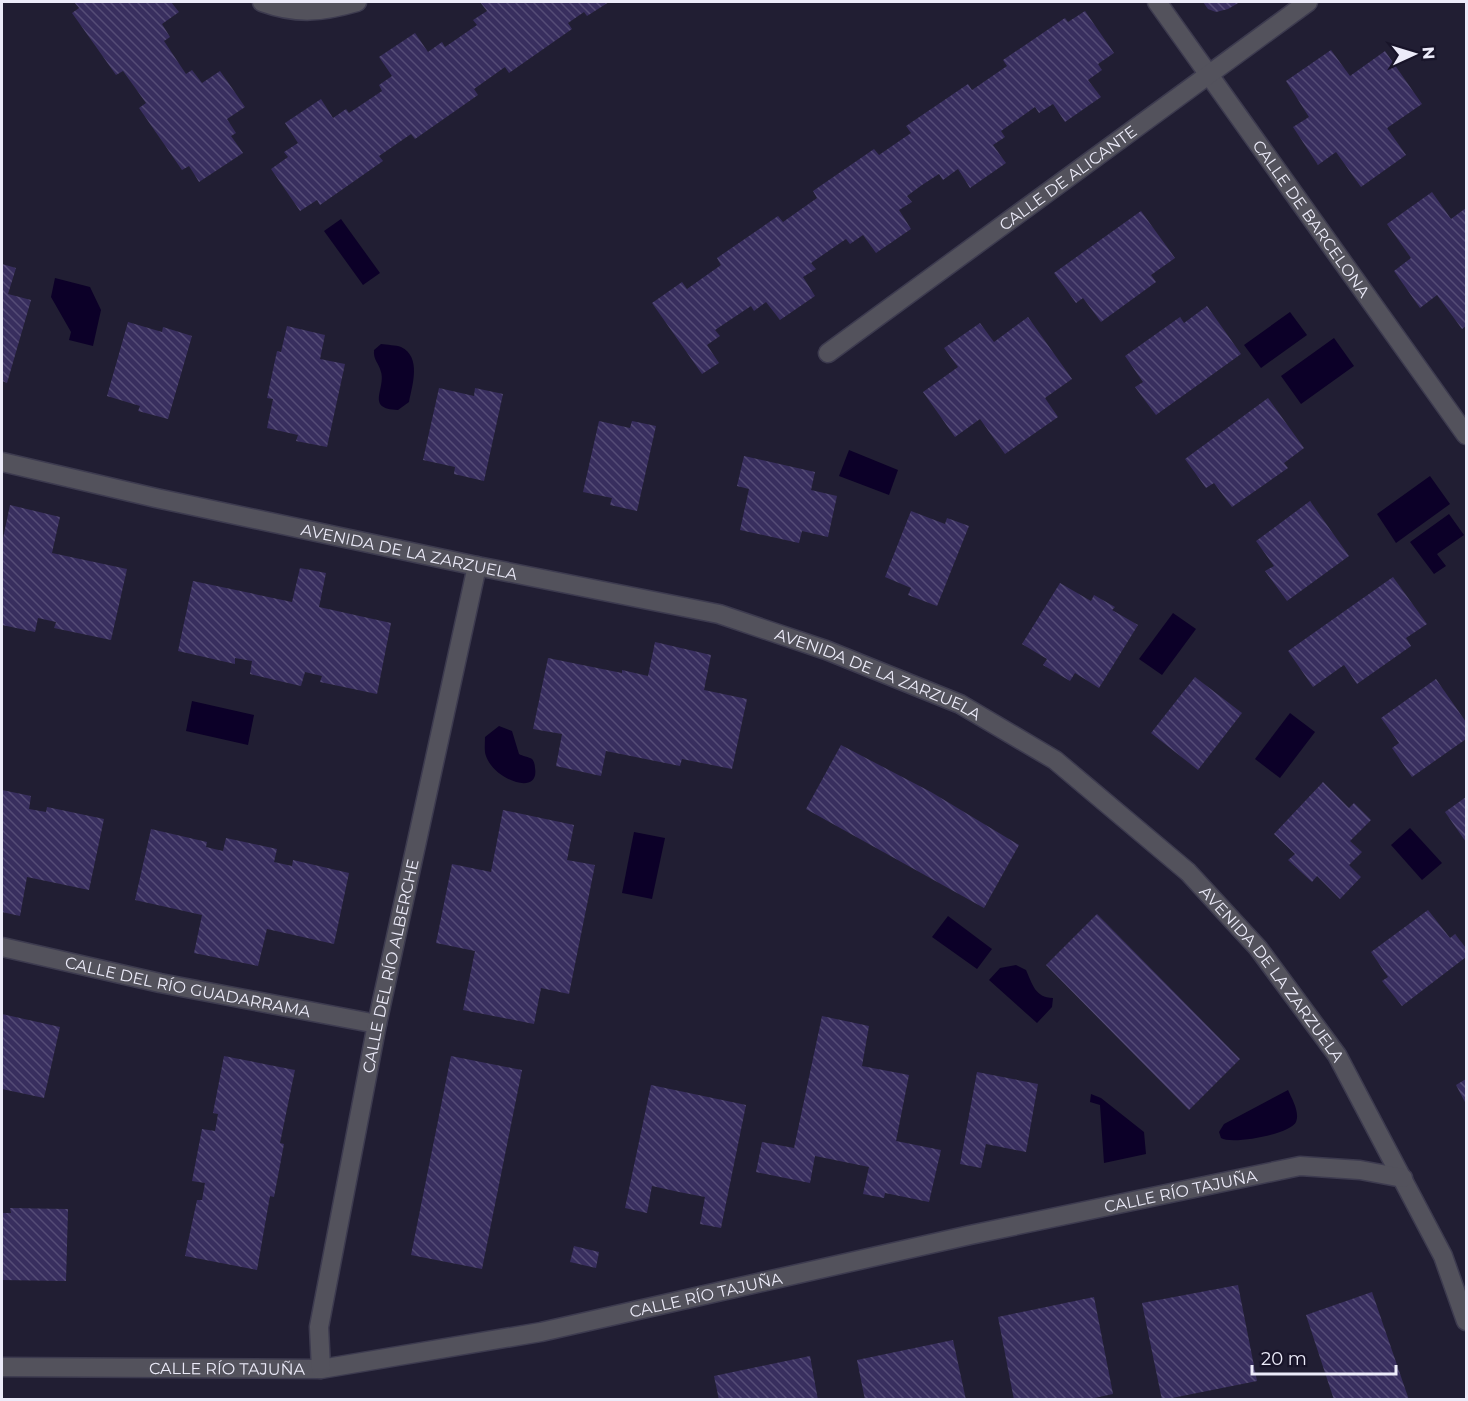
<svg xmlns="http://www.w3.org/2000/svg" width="1468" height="1401" font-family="Montserrat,sans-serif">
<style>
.water{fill:#0c0028}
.building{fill:url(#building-back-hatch)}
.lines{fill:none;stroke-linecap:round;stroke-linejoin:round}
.minor-casing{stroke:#3d3b4f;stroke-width:21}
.minor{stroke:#53525c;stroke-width:18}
.labels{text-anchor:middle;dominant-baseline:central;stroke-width:4.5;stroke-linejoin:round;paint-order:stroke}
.street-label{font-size:16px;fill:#ecebf9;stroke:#181429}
</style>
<defs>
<pattern id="building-back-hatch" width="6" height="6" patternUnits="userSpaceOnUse" patternTransform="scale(1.5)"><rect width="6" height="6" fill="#382e5e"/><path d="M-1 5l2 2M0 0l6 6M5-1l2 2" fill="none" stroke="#554c76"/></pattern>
</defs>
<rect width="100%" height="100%" fill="#211e33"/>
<g class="water">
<path d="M341 219 380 273 363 285 324 231Z"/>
<path d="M55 278 90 287 101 310 93 346 69 340 71 332 51 297Z"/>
<path d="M1290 312 1307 335 1261 368 1244 345Z"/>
<path d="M1334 338 1354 366 1301 404 1281 376Z"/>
<path d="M381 344C387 345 396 345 401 347 422 357 412 386 409 402L398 410C365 409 386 389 381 372 379 363 373 360 374 350Z"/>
<path d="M849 450 898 470 889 495 839 476Z"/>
<path d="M1430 476 1450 504 1396 543 1377 514Z"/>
<path d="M1449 514 1464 535 1437 554 1446 566 1434 574 1410 542Z"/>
<path d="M1173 613 1196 629 1162 675 1139 659Z"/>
<path d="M192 701 254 715 248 745 186 731Z"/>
<path d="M1290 713 1315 732 1280 778 1255 759Z"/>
<path d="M499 726 512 731 519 754C522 756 529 757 532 759 534 761 535 765 535 768 540 797 494 780 486 756 484 751 485 743 485 737Z"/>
<path d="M1410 828 1442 863 1422 880 1391 845Z"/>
<path d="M634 832 665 838 652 899 622 893Z"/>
<path d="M948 916 992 949 977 969 932 937Z"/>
<path d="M1016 965 1026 970C1032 983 1035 998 1053 998L1052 1007 1037 1023 989 980 1000 968Z"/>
<path d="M1288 1090C1292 1099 1300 1112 1296 1122 1291 1134 1232 1145 1221 1138L1219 1132 1224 1124Z"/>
<path d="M1091 1094 1101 1098 1144 1132 1146 1154 1104 1163 1100 1105 1090 1102Z"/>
</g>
<g class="building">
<path d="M74 2H171L179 12 162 24 170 37 164 41 186 74 192 70 202 83 220 71 232 88 245 107 227 119 236 133 231 136 243 153 199 182 189 166 182 170 139 108 146 103 123 71 116 75 72 13 79 8Z"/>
<path d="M480 2H609L587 16 584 12 568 23 572 29 509 73 505 67 474 89 478 95 415 139 411 134 379 156 383 161 320 205 317 200 300 211 271 169 288 157 284 152 298 143 285 123 321 99 333 118 346 109 349 113 382 91 379 85 392 76 379 57 415 33 428 52 442 42 445 47 477 25 473 20 487 11Z"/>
<path d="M1203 2H1240L1228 9 1216 12 1208 9Z"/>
<path d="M1085 11 1114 53 1098 64 1102 70 1088 80 1101 97 1065 122 1053 104 1039 113 1035 107 1001 131 1005 137 993 145 1006 163 970 188 958 169 943 180 939 174 922 185 907 196 912 202 899 210 911 229 876 253 863 235 850 244 846 239 811 263 816 269 803 277 815 296 780 320 766 302 754 311 751 306 715 330 720 336 707 345 719 363 702 374 652 303 682 282 687 289 721 265 717 258 778 216 783 222 817 198 813 191 874 149 879 155 911 133 906 126 968 84 972 90 1007 66 1003 60 1065 18 1068 22Z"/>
<path d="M1331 50 1350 76 1385 51 1422 104 1387 128 1406 155 1361 187 1336 152 1318 165 1293 127 1309 117 1286 81Z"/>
<path d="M1432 192 1451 219 1466 208V326L1462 329 1437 295 1420 308 1394 271 1411 258 1387 224Z"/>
<path d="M1141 211 1175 258 1151 275 1156 282 1101 322 1083 298 1076 303 1054 273Z"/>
<path d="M2 264 16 268 8 294 31 300 7 383 2 381Z"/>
<path d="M1207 306 1241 354 1156 415 1135 387 1143 382 1125 356 1180 317 1184 323Z"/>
<path d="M1028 317 1072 379 1045 398 1058 417 1005 454 980 419 955 437 923 392 958 367 944 348 980 323 994 342Z"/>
<path d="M128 322 162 332 163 327 192 336 168 419 138 411 140 406 107 396Z"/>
<path d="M287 326 325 335 320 359 345 364 327 447 296 441 298 435 267 428 273 399 267 398 277 351 281 352Z"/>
<path d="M439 388 474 396 475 388 503 394 484 481 454 474 455 467 423 460Z"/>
<path d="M1268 398 1304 448 1284 463 1288 468 1232 507 1214 483 1206 488 1185 459Z"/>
<path d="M599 421 630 428 632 421 656 426 637 511 610 505 612 498 583 492Z"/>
<path d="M744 456 815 472 811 490 837 496 828 537 802 531 799 543 740 530 749 489 737 486Z"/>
<path d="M1310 501 1349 556 1287 601 1265 571 1274 566 1256 541Z"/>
<path d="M10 505 60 517 52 553 127 569 111 640 54 628 56 622 38 618 35 632 2 625V543Z"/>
<path d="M911 511 945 524 947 518 969 526 937 606 908 595 911 588 885 577Z"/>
<path d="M300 568 326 573 319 607 391 623 377 694 320 682 322 676 305 672 301 686 275 680 250 674 252 661 235 658V664L178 651 193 581 292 602Z"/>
<path d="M1393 577 1427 624 1406 638 1411 646 1357 684 1344 665 1313 687 1288 651Z"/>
<path d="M1060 583 1091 601 1094 595 1115 607 1112 610 1138 625 1099 688 1075 673 1070 681 1043 665 1047 659 1022 644Z"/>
<path d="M655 642 711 655 704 690 747 699 732 769 682 759 680 766 606 751 601 776 556 766 562 734 533 729 548 658 622 673V670L648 676Z"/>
<path d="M1195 677 1242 713 1198 770 1151 733Z"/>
<path d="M1436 679 1466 722V739L1412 777 1392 748 1399 743 1381 718Z"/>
<path d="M841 745 931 792 1019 845 984 908 806 809Z"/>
<path d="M1323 782 1349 808 1354 803 1371 820 1350 841 1362 852 1349 865 1361 877 1340 899 1317 876 1312 882 1288 860 1295 854 1274 834Z"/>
<path d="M2 790 31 796 29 809 46 812 47 807 104 819 89 890 27 877 20 916 2 912Z"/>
<path d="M1466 797V842L1445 812Z"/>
<path d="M503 810 574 825 567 860 595 865 569 994 541 988 534 1024 463 1010 475 951 436 943 452 864 491 872Z"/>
<path d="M151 829 207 842 206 847 223 851 226 838 277 849 274 862 292 866 293 860 349 873 334 944 267 929 258 966 194 953 202 915 135 900Z"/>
<path d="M1428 910 1450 938 1455 934 1466 948V957L1402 1006 1382 981 1388 977 1371 952Z"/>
<path d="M1097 914 1240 1059 1189 1110 1046 965Z"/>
<path d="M2 1014 60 1027 44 1098 2 1089Z"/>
<path d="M822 1016 869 1026 862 1066 909 1075 896 1141 941 1150 929 1202 885 1193 884 1198 863 1194 869 1167 815 1156 810 1183 756 1172 762 1142 794 1148Z"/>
<path d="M224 1056 295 1070 280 1143 284 1144 274 1197 270 1196 257 1270 185 1256 197 1200H202L205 1183 192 1181 202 1129 215 1131 218 1114 213 1113Z"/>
<path d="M451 1056 522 1070 482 1269 411 1255Z"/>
<path d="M977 1072 1038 1084 1026 1152 986 1144 981 1168 960 1164Z"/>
<path d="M1466 1079V1104L1456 1085Z"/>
<path d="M651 1085 746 1105 721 1228 700 1224 705 1197 679 1192 652 1186 647 1213 625 1208Z"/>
<path d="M10 1208 68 1209 66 1281 2 1280V1213H11Z"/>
<path d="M574 1246 599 1252 596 1268 570 1262Z"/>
<path d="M1238 1285 1257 1381 1162 1400 1142 1303Z"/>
<path d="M1372 1292 1409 1400H1334L1306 1315Z"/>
<path d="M1094 1297 1113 1394 1085 1400H1014L998 1317Z"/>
<path d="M953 1340 966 1400H865L857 1360Z"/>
<path d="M810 1356 818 1400H719L714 1376Z"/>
</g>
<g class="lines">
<defs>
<g id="minor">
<path d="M262 2C298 15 322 12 357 2"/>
<path id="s1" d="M1157 2 1466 435"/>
<path id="s2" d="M828 353 1308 2"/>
<path id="s3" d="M2 462 156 498 477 566 719 614 826 650 960 704 1055 760 1188 872 1258 948 1337 1055 1443 1256 1466 1321"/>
<path id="s4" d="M2 947 160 983 377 1024"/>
<path id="s5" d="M2 1367 321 1369 541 1332 970 1235 1300 1166 1360 1170 1403 1178"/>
<path id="s6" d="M321 1369 319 1327 377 1024 477 566"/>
</g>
</defs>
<use href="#minor" class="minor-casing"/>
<use href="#minor" class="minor"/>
</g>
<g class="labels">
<g class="street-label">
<text stroke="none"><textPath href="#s2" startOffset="297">CALLE DE ALICANTE</textPath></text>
<text stroke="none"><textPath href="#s1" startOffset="266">CALLE DE BARCELONA</textPath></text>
<text stroke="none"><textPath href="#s3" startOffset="417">AVENIDA DE LA ZARZUELA</textPath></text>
<text stroke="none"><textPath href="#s3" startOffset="903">AVENIDA DE LA ZARZUELA</textPath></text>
<text stroke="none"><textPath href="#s6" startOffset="410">CALLE DEL RÍO ALBERCHE</textPath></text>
<text stroke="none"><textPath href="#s3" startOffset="1407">AVENIDA DE LA ZARZUELA</textPath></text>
<text stroke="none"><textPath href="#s4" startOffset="190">CALLE DEL RÍO GUADARRAMA</textPath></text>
<text stroke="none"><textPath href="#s5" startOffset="1197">CALLE RÍO TAJUÑA</textPath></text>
<text stroke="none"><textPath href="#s5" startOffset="711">CALLE RÍO TAJUÑA</textPath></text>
<text stroke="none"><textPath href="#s5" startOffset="225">CALLE RÍO TAJUÑA</textPath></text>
</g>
</g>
<rect width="1468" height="1401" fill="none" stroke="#ecebf9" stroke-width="6"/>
<g transform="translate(1414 54) rotate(86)" stroke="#181429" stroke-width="4.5" paint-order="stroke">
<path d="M0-4.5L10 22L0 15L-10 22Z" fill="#ecebf9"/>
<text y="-9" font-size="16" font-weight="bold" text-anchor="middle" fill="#ecebf9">N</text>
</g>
<path d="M1252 1365v9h144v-9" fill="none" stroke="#ecebf9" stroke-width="3"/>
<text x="1261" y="1365" font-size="18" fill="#ecebf9" stroke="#181429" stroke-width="4.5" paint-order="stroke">20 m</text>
</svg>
